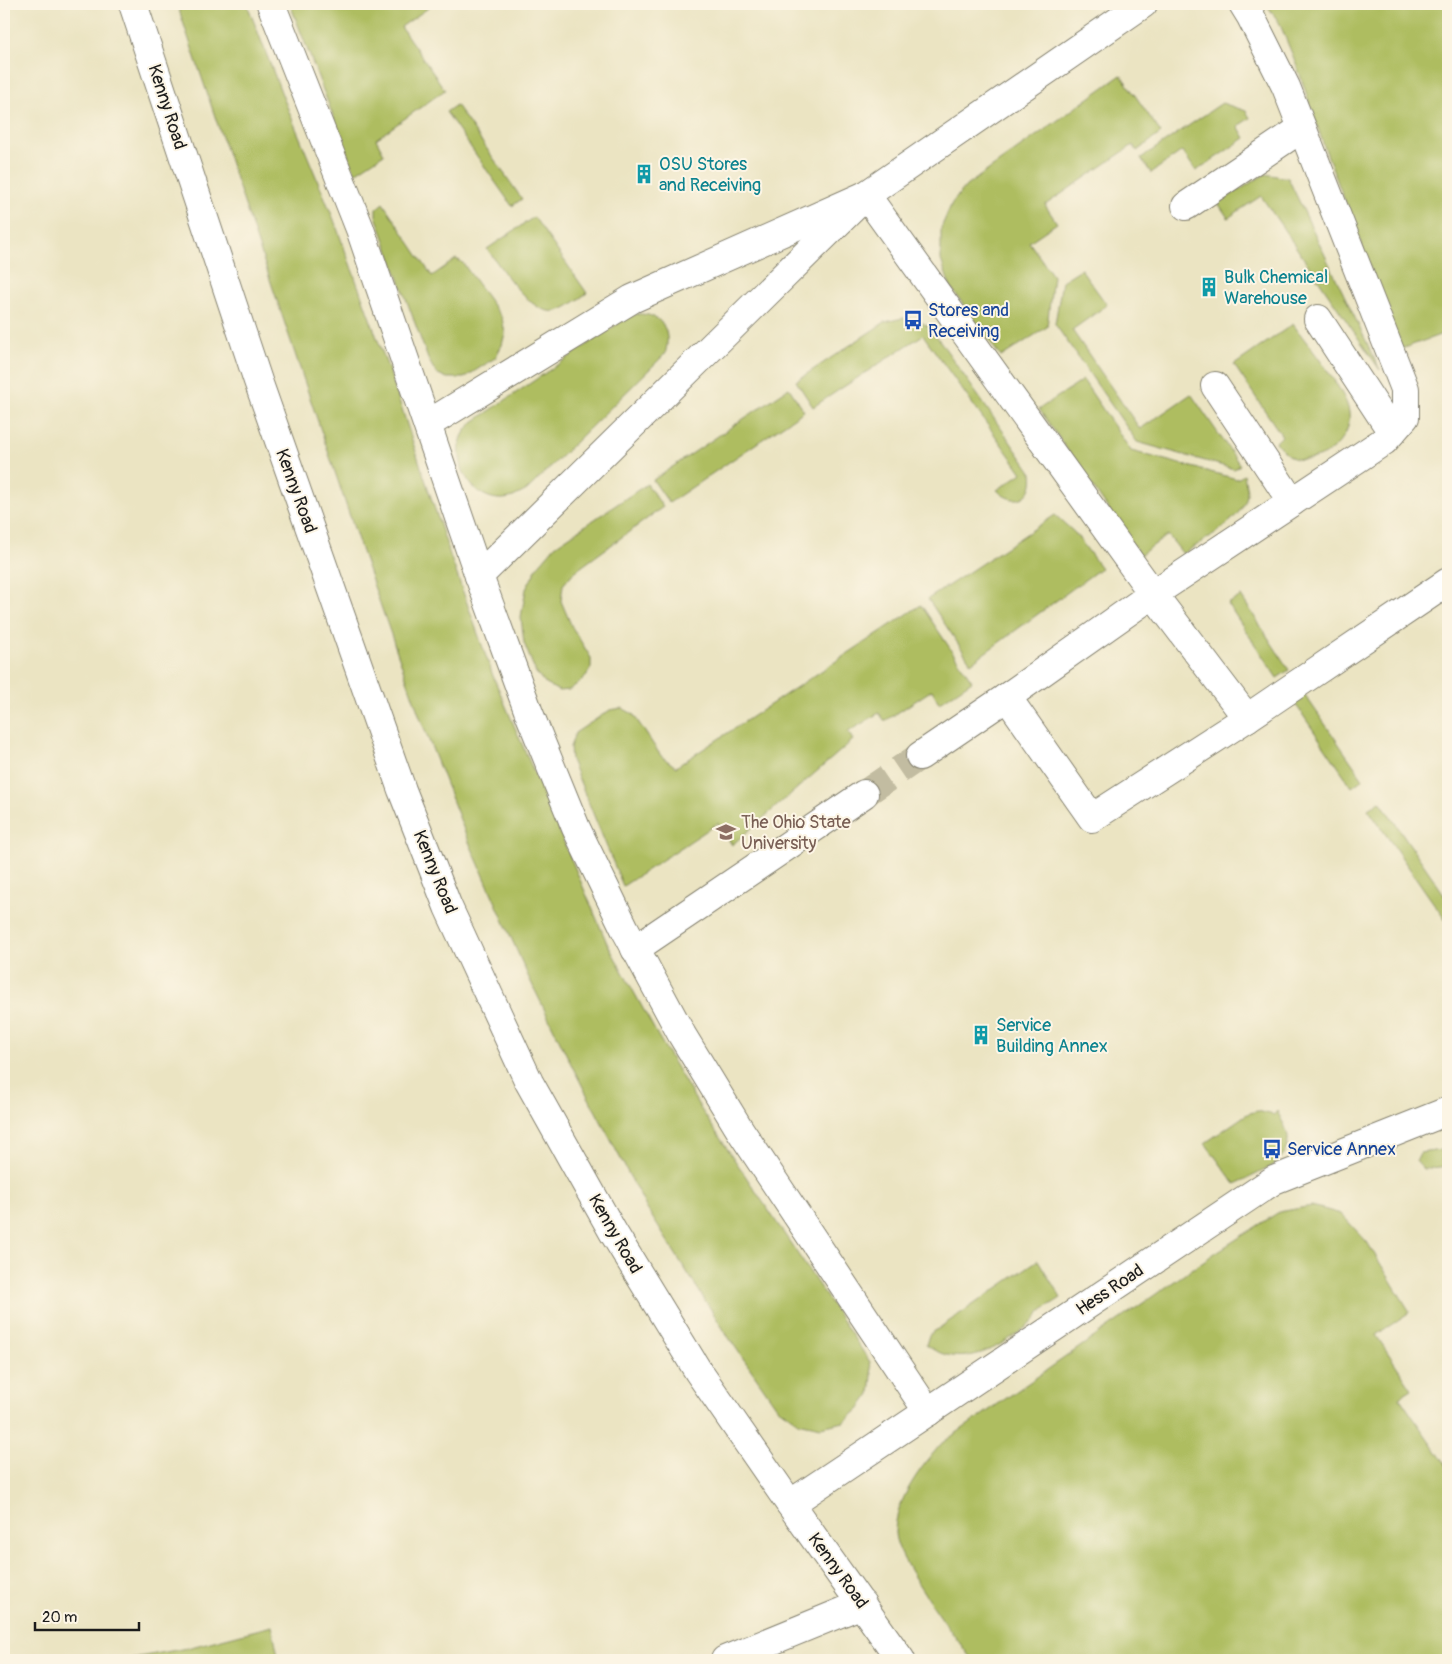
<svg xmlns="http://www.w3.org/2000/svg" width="1452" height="1664" font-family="Pangolin,sans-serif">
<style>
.green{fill:#aebd60;stroke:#656c3e}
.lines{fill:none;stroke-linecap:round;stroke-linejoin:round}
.minor-tunnel{stroke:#c2bca1;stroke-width:28;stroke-dasharray:28 14;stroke-linecap:butt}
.minor-casing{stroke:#84806f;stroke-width:30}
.major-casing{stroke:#84806f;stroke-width:30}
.minor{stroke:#fff;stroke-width:28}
.major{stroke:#fff;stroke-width:28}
.labels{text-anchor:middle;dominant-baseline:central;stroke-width:4;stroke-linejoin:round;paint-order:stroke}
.street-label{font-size:18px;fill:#1c1c1c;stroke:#fcf5e5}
.culture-label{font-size:18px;fill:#0d838f;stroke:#fcf5e5;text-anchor:start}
.transit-label{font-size:18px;fill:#164399;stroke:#fcf5e5;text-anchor:start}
.education-label{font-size:18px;fill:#785e54;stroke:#fcf5e5;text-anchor:start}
</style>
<rect width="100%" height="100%" fill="#fcf5e5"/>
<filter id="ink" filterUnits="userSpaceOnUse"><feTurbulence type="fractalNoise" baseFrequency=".02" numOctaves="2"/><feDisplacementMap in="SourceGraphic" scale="10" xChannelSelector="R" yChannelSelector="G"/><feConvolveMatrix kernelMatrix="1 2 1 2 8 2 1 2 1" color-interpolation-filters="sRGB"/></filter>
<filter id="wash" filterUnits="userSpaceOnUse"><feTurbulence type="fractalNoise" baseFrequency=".0096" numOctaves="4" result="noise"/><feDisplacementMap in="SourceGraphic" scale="20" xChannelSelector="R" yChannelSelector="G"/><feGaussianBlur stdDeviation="1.12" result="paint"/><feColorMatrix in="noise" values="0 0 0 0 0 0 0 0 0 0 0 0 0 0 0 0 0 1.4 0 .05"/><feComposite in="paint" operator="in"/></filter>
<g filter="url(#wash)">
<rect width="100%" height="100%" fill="#ebe4c2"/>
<g class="green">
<path d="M177 4H247L283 97 334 220 391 376 451 558 493 676 607 943 658 1036 702 1111 870 1362 872 1375 870 1394 859 1409 844 1422 821 1427 798 1422 777 1407 729 1338 647 1209 573 1068 528 976 466 835 421 720 363 555Z"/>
<path d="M290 4H434L401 27 445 90 376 139 384 154 355 173Z"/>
<path d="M1266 4H1448V332L1401 349 1324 146 1297 66 1279 22Z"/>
<path d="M1121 75 1161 133 1137 151 1133 145 1045 205 1057 223 1029 242 1053 276 1047 327 1001 357 950 286 941 260V228L952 203 966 186Z"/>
<path d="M1222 103 1246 111 1250 118 1238 126 1245 138 1196 171 1182 151 1151 173 1141 158Z"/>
<path d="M456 105 522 199 512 206 446 112Z"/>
<path d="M1265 174 1288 178 1380 370 1261 196 1228 218 1218 203Z"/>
<path d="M383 203 432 276 456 259 462 262 502 318 505 333 502 345 495 358 464 378H447L436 373 428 359 376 216V209Z"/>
<path d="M534 217 587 293C580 298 565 310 557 311 531 317 501 267 487 249Z"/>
<path d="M1081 269 1107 305 1072 330 1140 429 1191 394 1240 465 1234 469 1137 442 1055 324 1062 281Z"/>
<path d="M637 314C662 313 672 331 665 354L527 490C522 493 517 495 513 497 490 505 469 489 462 468 460 460 458 446 462 437 464 432 469 426 473 422L625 319Z"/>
<path d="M903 318 919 321 931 328 1032 473C1036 498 1014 508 997 490L1022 473 923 335 813 407 796 381 885 322Z"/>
<path d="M1293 324C1307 344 1346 390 1349 412 1352 436 1331 457 1308 459 1305 459 1299 460 1296 459 1288 457 1281 448 1276 442L1282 436 1234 365Z"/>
<path d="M1083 380 1131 451 1237 479 1244 475C1245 481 1247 488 1247 494 1245 519 1202 541 1183 554L1168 535 1140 555 1039 409Z"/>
<path d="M789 388 804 411 669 503 653 480Z"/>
<path d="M647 484 663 507 573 573 563 585 561 601 572 627 591 658V668L584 679 569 690 559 691 546 684 536 673 524 643 521 617 526 589 538 566 555 546Z"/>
<path d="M1055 515 1075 533 1101 568 971 663 928 599Z"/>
<path d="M1241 596 1289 670 1277 678 1228 604Z"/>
<path d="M921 605 972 681 939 703 932 690 885 721 879 713 848 732 853 740 732 845 718 823 623 886 571 760 570 747 575 733 610 710 622 708 633 714 661 756 676 767Z"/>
<path d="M1305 695 1363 779 1352 787 1294 702Z"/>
<path d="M1380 801 1448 900V924L1368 809Z"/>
<path d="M1257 1111 1274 1115 1277 1111C1281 1120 1289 1131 1288 1141 1287 1165 1253 1175 1235 1184L1205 1143 1247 1114Z"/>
<path d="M1448 1149V1166L1423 1169 1416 1161 1420 1153Z"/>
<path d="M1312 1206 1341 1214 1367 1242 1410 1312 1376 1335 1412 1389 1399 1397 1448 1468V1660H972C955 1636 895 1559 895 1533 895 1500 921 1467 942 1443L1215 1253 1279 1212Z"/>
<path d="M1038 1260 1061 1298C1054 1303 1045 1307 1039 1313 1036 1317 1034 1322 1029 1325 999 1348 962 1371 926 1345L929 1335Z"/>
<path d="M272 1626 279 1660H123L187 1648Z"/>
</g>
</g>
<g filter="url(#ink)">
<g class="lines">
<path class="minor-tunnel" d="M864 794 920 756"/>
<defs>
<g id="minor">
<path d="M271 4 360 229 479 576 529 713 576 828 625 929 682 1035 740 1130 928 1412"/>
<path d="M1186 206 1302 128"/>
<path d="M1318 319 1392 432"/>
<path d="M1215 386 1292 502"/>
<path d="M428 424 632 299 866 195 1143 4"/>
<path d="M479 576 866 195 1153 594 1247 718"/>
<path d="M1007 697 1092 818 1247 718 1448 582"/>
<path d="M920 756 1007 697 1153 594 1384 441 1405 417V389L1286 87 1251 17 1243 4"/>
<path d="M635 949 864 794"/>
<path d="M790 1504 1274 1180 1448 1111"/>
<path d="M725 1660 862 1604"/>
</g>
<path id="major" d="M133 4 258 381 402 790 448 907 529 1082 613 1232 698 1371 790 1504 901 1660"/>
</defs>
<use href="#minor" class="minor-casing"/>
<use href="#major" class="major-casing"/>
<use href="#minor" class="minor"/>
<use href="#major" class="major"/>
</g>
</g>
<defs>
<symbol id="building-bare" viewBox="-9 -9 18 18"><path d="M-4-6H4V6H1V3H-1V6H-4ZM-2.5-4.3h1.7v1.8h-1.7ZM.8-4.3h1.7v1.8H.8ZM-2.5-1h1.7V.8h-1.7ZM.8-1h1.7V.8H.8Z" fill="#0f9aa8" stroke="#fcf5e5" stroke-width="2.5" paint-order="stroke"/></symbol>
<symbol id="bus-bare" viewBox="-9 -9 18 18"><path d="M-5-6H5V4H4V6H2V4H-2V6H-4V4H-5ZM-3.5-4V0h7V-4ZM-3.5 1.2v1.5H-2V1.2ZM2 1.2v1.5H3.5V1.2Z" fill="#1a4fb4" stroke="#fcf5e5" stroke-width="2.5" paint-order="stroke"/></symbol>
<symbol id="university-bare" viewBox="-9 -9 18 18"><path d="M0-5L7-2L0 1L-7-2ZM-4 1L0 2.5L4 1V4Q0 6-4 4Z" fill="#8d6e63" stroke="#fcf5e5" stroke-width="2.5" paint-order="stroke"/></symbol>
</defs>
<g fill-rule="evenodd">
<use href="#building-bare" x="630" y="160" width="28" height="28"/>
<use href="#building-bare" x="1195" y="273" width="28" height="28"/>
<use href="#bus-bare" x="899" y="306" width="28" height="28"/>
<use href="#university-bare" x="712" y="818" width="28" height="28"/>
<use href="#building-bare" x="967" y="1021" width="28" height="28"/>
<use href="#bus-bare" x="1258" y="1135" width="28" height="28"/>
</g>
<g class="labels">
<g class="street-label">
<text transform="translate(167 107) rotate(72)">Kenny Road</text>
<text transform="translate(296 491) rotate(70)">Kenny Road</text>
<text transform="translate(435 872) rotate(68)">Kenny Road</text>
<text transform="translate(615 1234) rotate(60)">Kenny Road</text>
<text transform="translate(1110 1290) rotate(-34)">Hess Road</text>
<text transform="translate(838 1571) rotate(54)">Kenny Road</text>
</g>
<g class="culture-label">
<text x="659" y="164">OSU Stores<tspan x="659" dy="21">and Receiving</tspan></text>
<text x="1224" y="277">Bulk Chemical<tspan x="1224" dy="21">Warehouse</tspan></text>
<text x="996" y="1025">Service<tspan x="996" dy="21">Building Annex</tspan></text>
</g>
<g class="transit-label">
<text x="928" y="310">Stores and<tspan x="928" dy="21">Receiving</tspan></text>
<text x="1287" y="1149">Service Annex</text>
</g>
<g class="education-label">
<text x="741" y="822">The Ohio State<tspan x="741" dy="21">University</tspan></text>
</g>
</g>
<rect width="1452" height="1664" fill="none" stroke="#fcf5e5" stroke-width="20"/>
<path d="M35 1622v8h104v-8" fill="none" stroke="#1c1c1c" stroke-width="2.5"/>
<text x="42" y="1622" font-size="15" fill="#1c1c1c" stroke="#fcf5e5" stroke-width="4" paint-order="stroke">20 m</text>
</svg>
